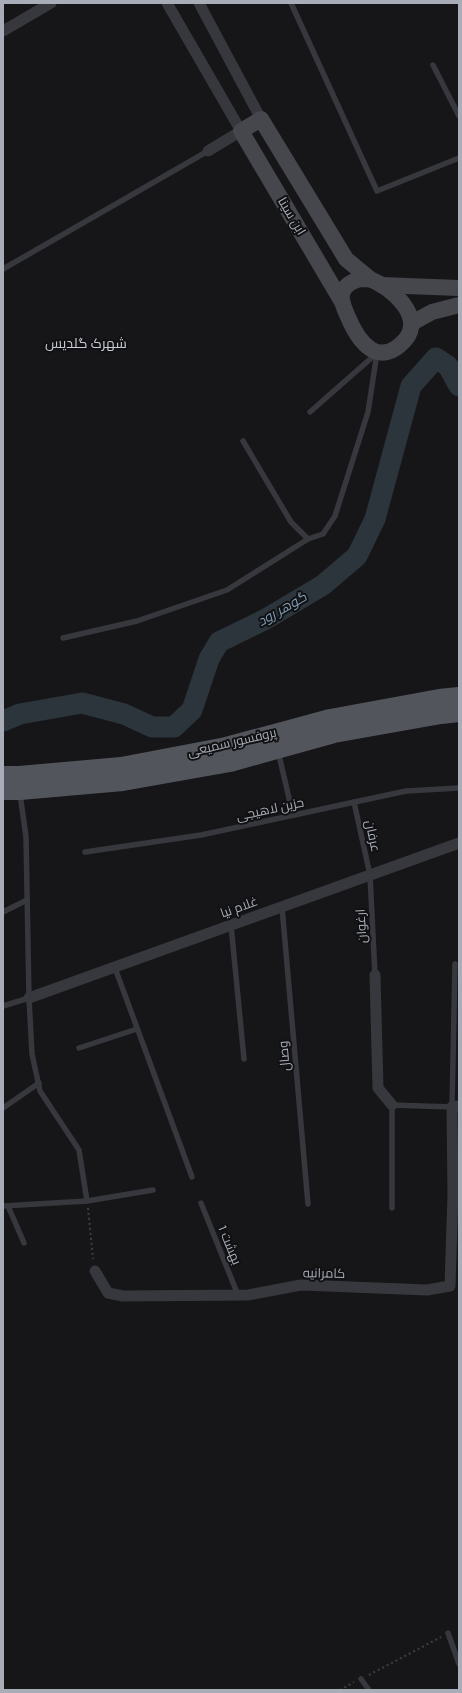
<svg xmlns="http://www.w3.org/2000/svg" width="462" height="1693" font-family="Karla,Cairo,sans-serif">
<style>
.lines{fill:none;stroke-linecap:round;stroke-linejoin:round}
.river{stroke:#2c353c;stroke-width:21}
.path{stroke:#3d3f44;stroke-width:2;stroke-dasharray:2 3;stroke-linecap:butt}
.lane{stroke:#37383d;stroke-width:5.5}
.street{stroke:#37383d;stroke-width:11}
.secondary{stroke:#45474d;stroke-width:16}
.primary{stroke:#53555c;stroke-width:18}
.labels{text-anchor:middle;dominant-baseline:central;stroke-width:4;stroke-linejoin:round;paint-order:stroke}
.street-label{font-size:13px;fill:#a8adb8;stroke:#111113}
.neighbourhood-label{font-size:14px;fill:#c9ccd4;stroke:#111113}
.water-label{font-size:14px;font-style:italic;fill:#7f9bb3;stroke:#111113}
</style>
<rect width="100%" height="100%" fill="#161618"/>
<g class="lines">
<path class="river" d="M3 721 20 714 82 703 124 714 152 727H174L192 710 209 659 219 642 266 619 323 585 357 556 375 519 411 386 436 358 448 366 459 386"/>
<g class="path">
<path d="M88 1208 93 1259"/>
<path d="M369 1675 441 1637"/>
<path d="M340 1690 354 1682"/>
</g>
<g class="lane">
<path d="M291 3 377 191 459 158"/>
<path d="M433 65 459 116"/>
<path d="M3 269 208 151"/>
<path d="M310 412 377 353"/>
<path d="M243 441 291 522 308 539 323 534 335 516 368 412 377 353"/>
<path d="M63 638 137 621 227 590 308 539"/>
<path d="M278 751 293 815"/>
<path d="M20 794 26 837 29 998 32 1054 40 1091 79 1150 87 1201"/>
<path d="M354 802 370 875 375 975"/>
<path d="M85 852 201 835 406 791 459 788"/>
<path d="M282 907 308 1204"/>
<path d="M3 912 27 900"/>
<path d="M231 925 244 1059"/>
<path d="M115 968 192 1177"/>
<path d="M3 1006 29 998"/>
<path d="M79 1048 137 1029"/>
<path d="M3 1108 39 1083"/>
<path d="M201 1203 238 1295"/>
<path d="M3 1206 87 1201 153 1190"/>
<path d="M8 1206 24 1243"/>
<path d="M392 1208V1105L452 1107 455 964"/>
<path d="M448 1633 459 1664"/>
<path d="M361 1679 369 1690"/>
</g>
<g class="street">
<path d="M167 3 241 131 208 151"/>
<path d="M199 3 261 119"/>
<path d="M3 31 51 3"/>
<path d="M375 975 378 1088 392 1105"/>
<path d="M29 998 459 843"/>
<path d="M95 1271 108 1293 123 1296 248 1295 301 1285 427 1290 450 1286 453 1195 452 1107 459 1106"/>
</g>
<g class="secondary">
<path d="M360 279C364 279 368 279 372 280 392 288 425 317 405 340 379 369 359 343 348 317 345 310 339 299 343 291 346 284 353 281 360 279Z"/>
<path d="M381 285 459 288"/>
<path d="M342 302 241 131 261 119 346 259 370 279"/>
<path d="M412 323 432 312 459 305"/>
</g>
<g class="primary">
<path d="M3 775H19L121 766 226 746 330 718 439 698 459 696"/>
<path d="M3 791H20L123 782 230 763 334 734 441 715 459 713"/>
</g>
</g>
<g class="labels">
<g class="street-label">
<text transform="translate(292 216) rotate(59)">ابن سینا</text>
<text transform="translate(232 742) rotate(-13)">پروفسور سمیعی</text>
<text transform="translate(270 809) rotate(-12)">حزین لاهیجی</text>
<text transform="translate(373 836) rotate(78)">عرفان</text>
<text transform="translate(239 907) rotate(-20)">غلام نیا</text>
<text transform="translate(361 926) rotate(-93)">ارغوان</text>
<text transform="translate(284 1056) rotate(-95)">وصال</text>
<text transform="translate(230 1245) rotate(68)">بهشت 1</text>
<text transform="translate(324 1273) rotate(1)">کامرانیه</text>
</g>
<g class="neighbourhood-label">
<text x="86" y="343">شهرک گلدیس</text>
</g>
<g class="water-label">
<text transform="translate(282 609) rotate(-30)">گوهر رود</text>
</g>
</g>
<rect width="462" height="1693" fill="none" stroke="#a8adb8" stroke-width="8"/>
</svg>
